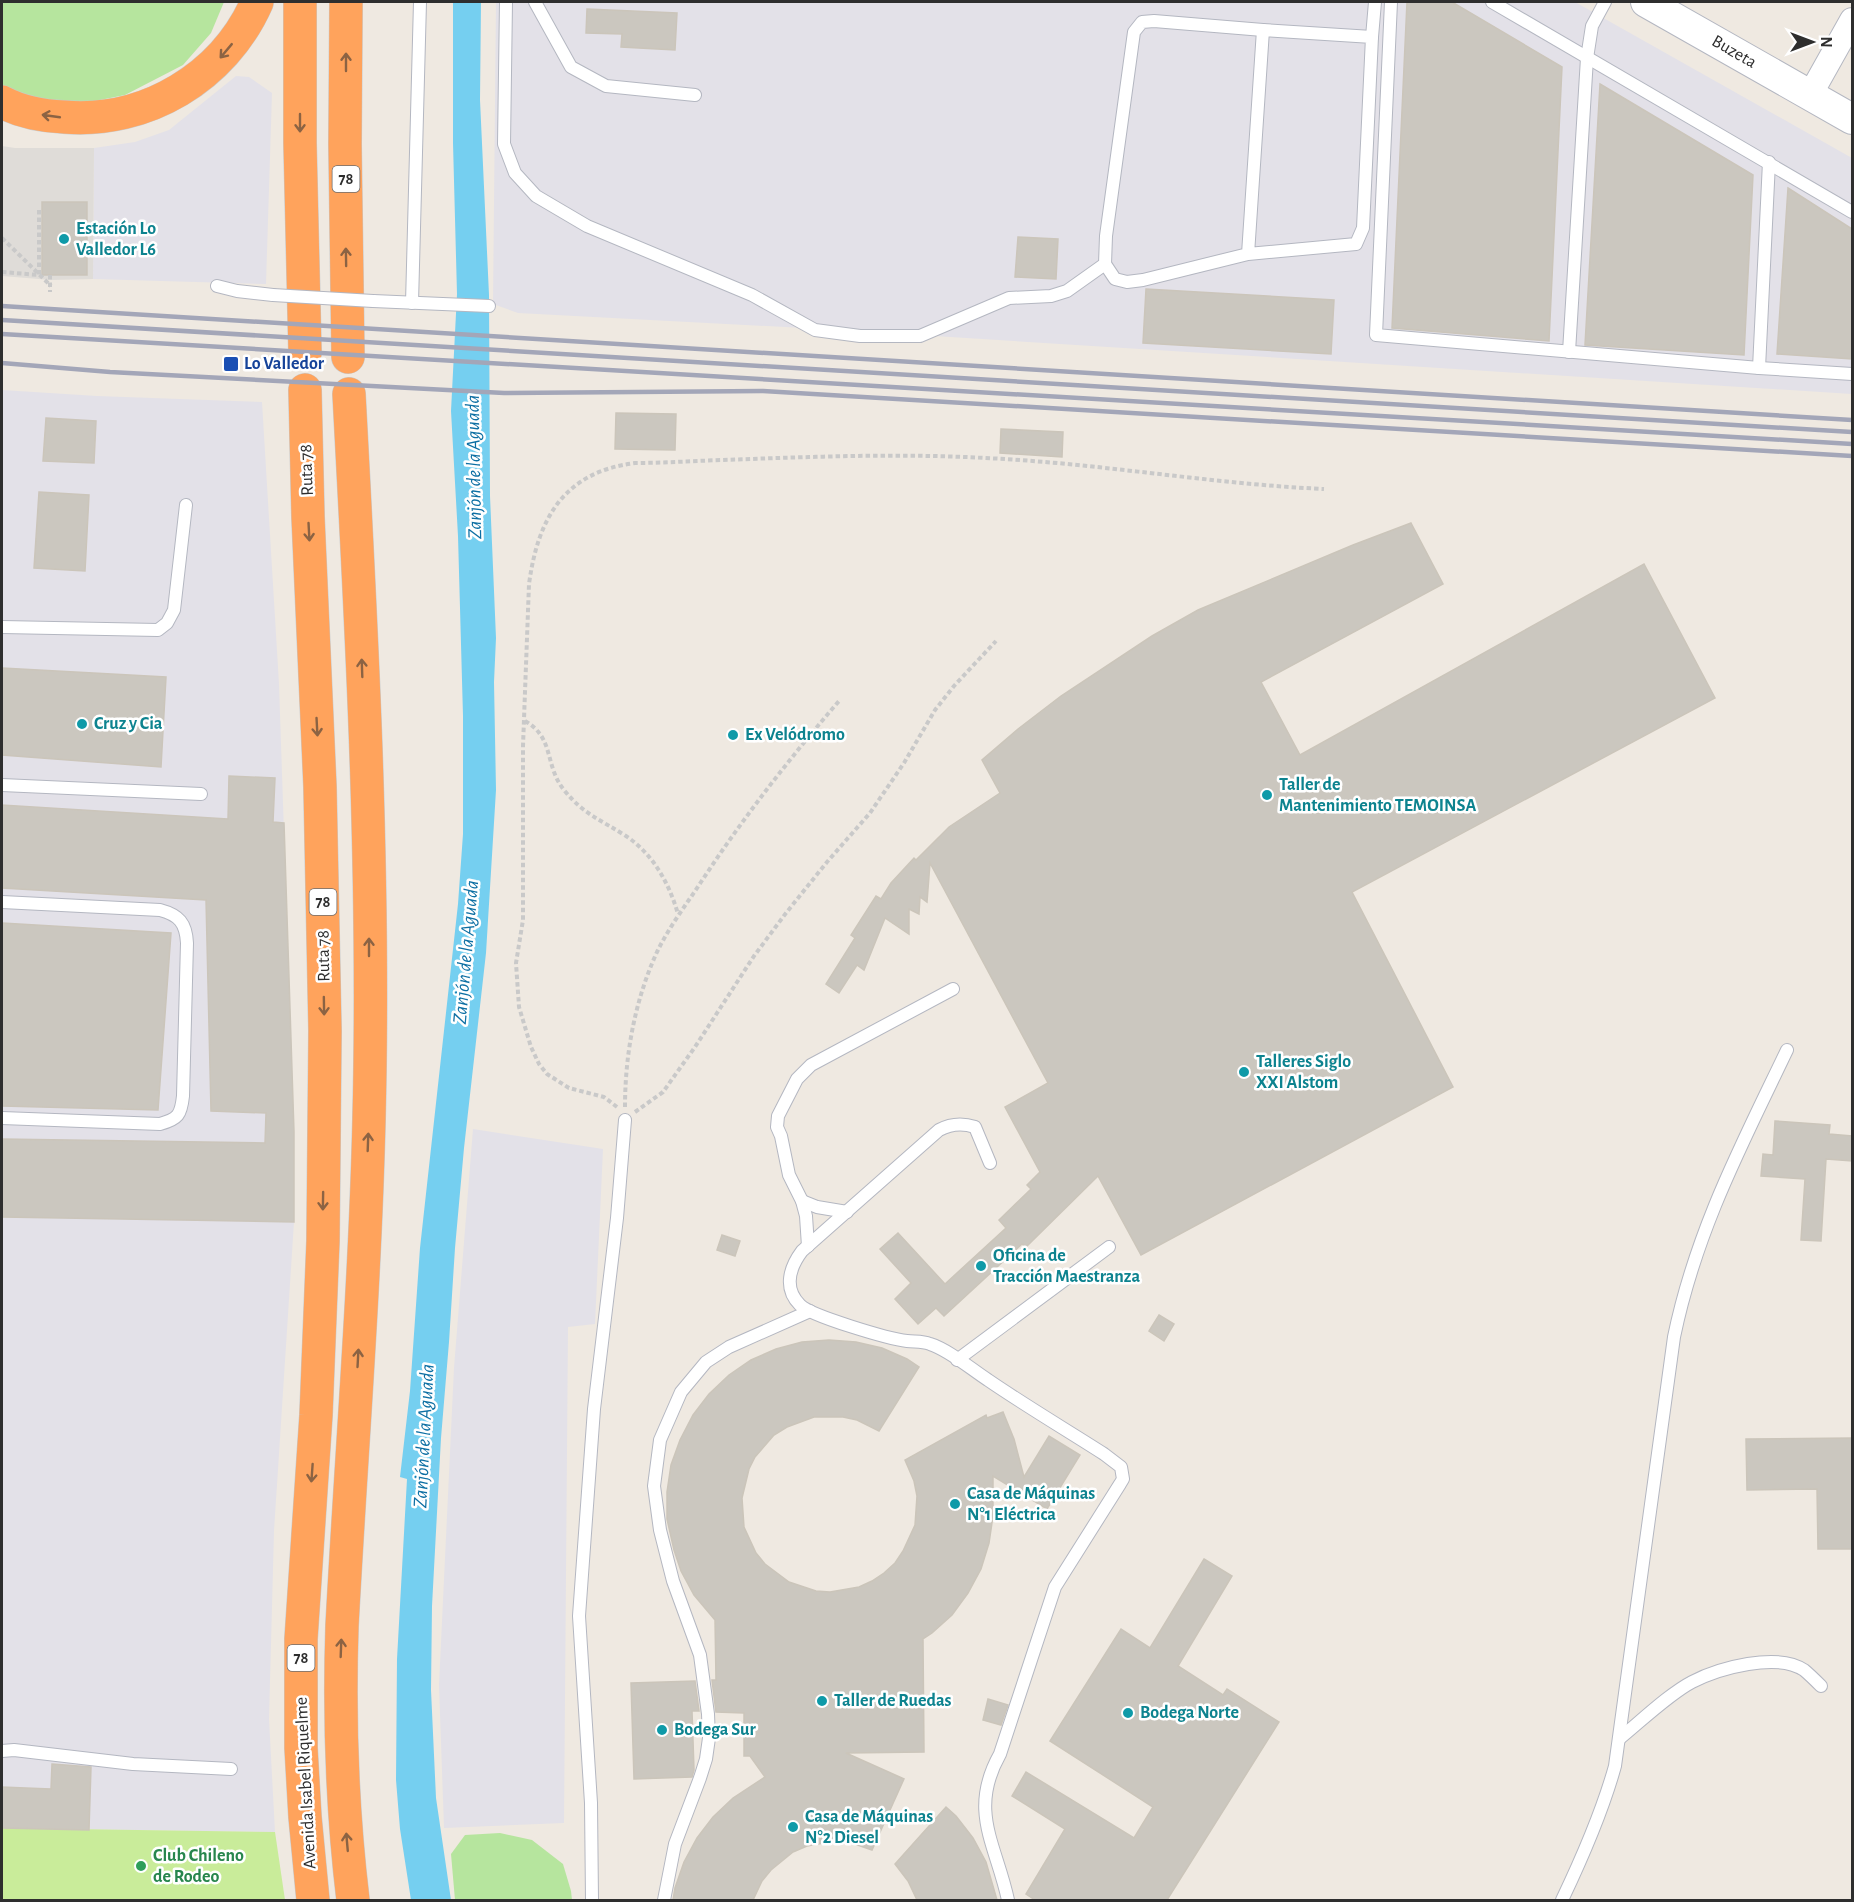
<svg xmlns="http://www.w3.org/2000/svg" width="1854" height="1902" font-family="'Alegreya Sans',sans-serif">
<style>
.industrial{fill:#e3e1e8}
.green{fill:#b6e59e}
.pitch{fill:#c9ec9a}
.plaza{fill:#dfdcd8}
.water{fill:#75cff0}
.building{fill:#cbc7bf;stroke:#cbc5ba;stroke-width:1.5}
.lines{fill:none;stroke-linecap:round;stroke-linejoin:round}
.service-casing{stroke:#b4b7c1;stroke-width:14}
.minor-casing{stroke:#b4b7c1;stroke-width:26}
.tertiary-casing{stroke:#b4b7c1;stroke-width:32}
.motorway-casing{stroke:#c9c9c9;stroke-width:34}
.path{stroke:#c9c9c9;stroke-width:4;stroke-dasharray:4.5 3;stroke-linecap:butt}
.service{stroke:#fff;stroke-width:12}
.minor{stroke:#fff;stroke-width:24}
.tertiary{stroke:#fff;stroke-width:30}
.motorway{stroke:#ffa35c;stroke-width:33}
.rail{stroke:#a3a6b8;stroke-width:4.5}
.service-bridge-casing{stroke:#b4b7c1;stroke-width:14;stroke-linecap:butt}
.service-bridge{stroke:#fff;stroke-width:12}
.oneway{stroke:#8c6343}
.culture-dot{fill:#0f9aa8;stroke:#fff;stroke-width:2}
.transit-dot{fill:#1a4fb4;stroke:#fff;stroke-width:2}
.leisure-dot{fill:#2e9e5b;stroke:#fff;stroke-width:2}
.labels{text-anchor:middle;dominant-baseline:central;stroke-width:5;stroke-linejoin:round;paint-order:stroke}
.shield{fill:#fff;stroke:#6d6d6d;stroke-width:1.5}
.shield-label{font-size:16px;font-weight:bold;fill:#2e2e2e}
.street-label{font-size:18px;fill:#2e2e2e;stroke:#fff}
.culture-label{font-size:18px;font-weight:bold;fill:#0d838f;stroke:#fff;text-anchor:start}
.transit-label{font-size:18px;font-weight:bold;fill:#164399;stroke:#fff;text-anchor:start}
.leisure-label{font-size:18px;font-weight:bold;fill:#27864d;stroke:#fff;text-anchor:start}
.water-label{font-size:20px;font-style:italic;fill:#0d6fa3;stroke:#fff}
</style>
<rect width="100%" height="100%" fill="#efe9e1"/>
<g class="industrial">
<path d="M496 2H1575L1852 158V394L823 329 518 313 493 304Z"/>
<path d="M236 76 249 77 272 93 266 284 93 279 94 148 135 142 169 130Z"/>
<path d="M2 390 97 396 262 402 279 684 294 1132V1222L274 1531 269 1719 275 1832 2 1828Z"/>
<path d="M473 1129 603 1149 595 1324 568 1327 564 1823 444 1828 439 1685 454 1368Z"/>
</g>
<g class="green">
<path d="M2 2H224L211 33 183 65 125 95 85 103 38 99 2 88Z"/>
<path d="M500 1833 532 1840 563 1864 571 1891 572 1900H455L451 1854 465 1835Z"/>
</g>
<path class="pitch" d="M2 1828 275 1832 285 1900H2Z"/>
<path class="plaza" d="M2 146 15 148H94L93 279 51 280 2 276Z"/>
<path class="water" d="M453 2H481L480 100 489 295 490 496 496 638 494 682 496 790 486 953 464 1148 455 1248 449 1342 441 1438 432 1606 431 1690 436 1798 451 1900H411L400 1829 396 1780 397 1659 407 1479 400 1477 410 1391 420 1248 458 904 463 834V716L458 536 451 411 457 294 453 143Z"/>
<g class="building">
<path d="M1407 2H1452L1562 67 1549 341 1392 328Z"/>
<path d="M587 9 677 13 675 50 621 47 622 34 586 33Z"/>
<path d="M1600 84 1753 175 1744 355 1585 345Z"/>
<path d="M1788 188 1852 229V359L1777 354Z"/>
<rect x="42" y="202" width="45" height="73"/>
<path d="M1018 237 1058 239 1056 279 1015 277Z"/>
<path d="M1146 289 1334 300 1331 354 1143 343Z"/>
<path d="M616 413 676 414 675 450 615 449Z"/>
<path d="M46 418 96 421 94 463 43 461Z"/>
<path d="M1001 429 1063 432 1062 457 1000 453Z"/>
<path d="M39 492 89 495 85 571 34 568Z"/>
<path d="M1411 523 1443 584 1261 682 1300 755 1644 564 1715 698 1352 892 1453 1087 1141 1255 1098 1176 1026 1247 1022 1244 944 1316 936 1308 918 1324 895 1299 911 1283 880 1249 898 1233 945 1284 1006 1228 999 1220 1031 1189 1027 1185 1040 1172 1005 1107 1048 1083 930 863 927 902 920 897 919 914 909 909V934L885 918 864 970 857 965 839 993 826 984 855 938 851 935 876 896 881 899 891 883 914 858 916 860 949 827 1000 793 982 760 1018 729 1061 696 1152 636 1198 610 1353 545Z"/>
<path d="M2 668 166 677 161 767 2 755Z"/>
<path d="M229 776 275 778 273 822 284 823 294 1132V1222L2 1217V1139L265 1143 266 1113 211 1111 206 900 2 888V805L228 819Z"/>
<path d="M2 923 171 933 158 1110 2 1106Z"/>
<path d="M1775 1121 1830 1125 1829 1134 1852 1136V1161L1826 1159 1821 1241 1801 1240 1805 1179 1761 1176 1763 1154 1773 1155Z"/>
<path d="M722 1235 740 1241 735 1256 717 1250Z"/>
<path d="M1159 1315 1174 1324 1164 1341 1149 1331Z"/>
<path d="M829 1340 856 1342 882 1348 907 1359 919 1367 879 1431 857 1420 843 1417H814L787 1427 774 1435 755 1457 749 1469 742 1498 744 1527 756 1553 765 1564 789 1582 816 1591 830 1592 859 1587 872 1581 884 1573 895 1563 903 1551 915 1525 917 1496 914 1481 905 1460 986 1415 987 1418 1003 1412 1014 1439 1024 1477 1049 1436 1080 1455 1047 1509 993 1476V1516L989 1543 981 1569 968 1593 952 1615 932 1633 923 1639 924 1752 846 1753 904 1779 872 1850 849 1842 835 1841 807 1846 793 1852 771 1870 762 1881 753 1900H673L675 1888 684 1862 697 1838 713 1817 733 1798 765 1777 750 1756H744V1713L716 1712 712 1680H716L715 1620 694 1595 681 1571 674 1550 667 1519V1492L671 1465 680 1440 693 1415 709 1394 729 1375 751 1360 776 1349 802 1342Z"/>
<path d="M1852 1438V1549H1818L1817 1489 1747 1490 1746 1439Z"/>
<path d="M1204 1559 1232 1576 1178 1666 1223 1695 1227 1689 1279 1722 1167 1900H1035L1026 1894 1065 1829 1012 1796 1026 1772 1134 1838 1153 1807 1050 1741 1121 1629 1150 1648Z"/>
<path d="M695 1681 699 1711H692L694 1770 692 1777 634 1779 631 1683Z"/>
<path d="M988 1699 1008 1705 1001 1725 983 1720Z"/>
<path d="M52 1764 91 1767 89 1830 2 1828V1787L51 1789Z"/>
<path d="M946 1807 956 1816 973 1838 986 1862 997 1900H917L908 1881 895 1864Z"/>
</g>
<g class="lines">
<defs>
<g id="service">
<path d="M506 2 504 144 515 173 536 196 587 226 752 295 815 330 860 336H920L1009 298 1051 296 1067 291 1105 264 1106 236 1134 32 1142 22 1154 21 1263 30"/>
<path d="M535 2 571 67 606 86 695 95"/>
<path d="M1391 2 1376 335 1759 368 1852 374"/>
<path d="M1492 2 1852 212"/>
<path d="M1372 37 1375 2"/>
<path d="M1105 264 1115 279 1127 282 1143 280 1248 254 1356 244 1363 228 1372 37 1263 30 1248 254"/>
<path d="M217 286 237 291 273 295"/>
<path d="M373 301 489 306"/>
<path d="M412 303 420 2"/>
<path d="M1569 352 1587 58 1592 26 1605 2"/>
<path d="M1759 368 1769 162"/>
<path d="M2 627 158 630 167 623 174 610 186 505"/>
<path d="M2 785 201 794"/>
<path d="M2 902 160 910C179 915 186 923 187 943L183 1096C181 1115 178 1119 160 1124L2 1118"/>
<path d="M990 1163 975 1127C963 1123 950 1124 939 1130L802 1251C790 1267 783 1288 800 1305 811 1316 889 1339 907 1341 915 1342 922 1341 930 1344 949 1350 971 1369 988 1380 1026 1406 1065 1429 1104 1454L1121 1467 1123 1479 1120 1484 1055 1587 1000 1754C968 1811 996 1844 1008 1900"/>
<path d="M802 1201 817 1207 847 1212"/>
<path d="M808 1246 806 1216 802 1201 789 1175 781 1136 777 1127 778 1116 797 1079 811 1065 953 989"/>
<path d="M957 1360 1109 1247"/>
<path d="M1619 1739C1640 1722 1669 1694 1692 1682 1719 1668 1777 1652 1804 1670 1810 1675 1816 1681 1821 1686"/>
<path d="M2 1751 14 1750 133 1764 231 1769"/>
<path d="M592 1900 591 1803 579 1616 594 1409 617 1218 625 1120"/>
<path d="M664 1900 675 1844 700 1778 706 1759 709 1738 708 1714 700 1655 673 1581 660 1530 654 1486 660 1440 681 1392 706 1362 729 1347 810 1311"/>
<path d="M1562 1900C1583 1856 1602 1813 1615 1766L1674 1337C1696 1231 1741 1146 1787 1050"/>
</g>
<path id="minor" d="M1810 95 1852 20"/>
<path id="tertiary" d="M1646 2 1852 119"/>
<g id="motorway">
<path d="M300 2V143L305 353"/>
<path d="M346 2 345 144 348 357"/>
<path d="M2 102C21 112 43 116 64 117 146 124 224 77 257 2"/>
<path d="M305 390 308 517 320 787 325 1031 323 1241 316 1415 301 1639V1748L305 1817 313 1900"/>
<path d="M349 394C362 635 375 877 369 1119 365 1288 351 1457 342 1626 339 1718 342 1809 353 1900"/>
</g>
</defs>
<use href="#service" class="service-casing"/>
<use href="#minor" class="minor-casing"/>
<use href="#tertiary" class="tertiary-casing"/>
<use href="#motorway" class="motorway-casing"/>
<g class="path">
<path d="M2 238 51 286"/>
<path d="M2 272 39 275V209"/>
<path d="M50 275V292"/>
<path d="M525 721C555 738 544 765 564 790 583 814 601 820 626 836 653 854 669 883 678 914"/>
<path d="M617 1107 604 1097 569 1088 547 1074 539 1064 531 1047 519 1007 516 963 523 920V746L529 584C538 518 564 472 635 463 664 463 692 461 721 460 809 457 897 453 985 458 1098 463 1211 484 1324 489"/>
<path d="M625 1107C625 1054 635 1000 657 952 669 927 686 905 701 882 743 818 789 759 839 701"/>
<path d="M635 1112 663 1092 695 1047 754 956 786 913 827 862 870 813 904 763 935 710 954 686 996 641"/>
</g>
<use href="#service" class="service"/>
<use href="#minor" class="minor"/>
<use href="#tertiary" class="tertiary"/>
<use href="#motorway" class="motorway"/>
<g class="rail">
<path d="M2 306 1852 420"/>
<path d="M2 320 1852 432"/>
<path d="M2 334 1852 444"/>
<path d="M2 363 110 372 504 393 763 391 1852 456"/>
</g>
<defs>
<path id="service-bridge" d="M273 295 373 301"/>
</defs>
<use href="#service-bridge" class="service-bridge-casing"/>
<use href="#service-bridge" class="service-bridge"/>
</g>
<defs><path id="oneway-shaft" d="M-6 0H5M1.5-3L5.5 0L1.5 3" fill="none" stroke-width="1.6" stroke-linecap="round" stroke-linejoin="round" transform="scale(1.5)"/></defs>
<g class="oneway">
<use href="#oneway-shaft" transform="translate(226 51) rotate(130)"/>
<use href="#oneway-shaft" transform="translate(346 62) rotate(-90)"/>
<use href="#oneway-shaft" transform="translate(51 116) rotate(-172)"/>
<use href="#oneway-shaft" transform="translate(300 123) rotate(90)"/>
<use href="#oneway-shaft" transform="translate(346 257) rotate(-91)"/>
<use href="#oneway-shaft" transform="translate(309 532) rotate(87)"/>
<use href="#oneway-shaft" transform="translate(362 668) rotate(-92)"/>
<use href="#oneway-shaft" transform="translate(317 727) rotate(87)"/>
<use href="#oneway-shaft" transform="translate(369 947) rotate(-90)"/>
<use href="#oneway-shaft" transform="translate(324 1006) rotate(89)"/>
<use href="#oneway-shaft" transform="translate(368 1142) rotate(-88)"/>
<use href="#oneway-shaft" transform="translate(323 1201) rotate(91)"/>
<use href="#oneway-shaft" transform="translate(358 1358) rotate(-87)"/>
<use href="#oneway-shaft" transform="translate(312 1473) rotate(94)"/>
<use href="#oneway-shaft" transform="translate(341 1648) rotate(-88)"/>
<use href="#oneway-shaft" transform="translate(347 1842) rotate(-95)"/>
</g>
<g class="culture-dot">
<circle cx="64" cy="239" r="6"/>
<circle cx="82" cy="724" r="6"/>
<circle cx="733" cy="735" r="6"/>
<circle cx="1267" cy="795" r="6"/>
<circle cx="1244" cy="1072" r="6"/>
<circle cx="981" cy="1266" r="6"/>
<circle cx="955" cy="1504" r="6"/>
<circle cx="822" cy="1701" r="6"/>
<circle cx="1128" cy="1713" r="6"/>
<circle cx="662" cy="1730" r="6"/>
<circle cx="793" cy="1827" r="6"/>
</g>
<rect class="transit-dot" x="223" y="356" width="16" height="16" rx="3"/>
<circle class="leisure-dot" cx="141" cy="1866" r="6"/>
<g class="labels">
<g class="shield">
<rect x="332.5" y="166" width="27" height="26" rx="4.5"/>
<rect x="309.5" y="889" width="27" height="26" rx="4.5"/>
<rect x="287.5" y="1645" width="27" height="26" rx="4.5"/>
</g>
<g class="shield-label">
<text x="346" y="179">78</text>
<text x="323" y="902">78</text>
<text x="301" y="1658">78</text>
</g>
<g class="street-label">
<text transform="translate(1734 52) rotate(30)">Buzeta</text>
<text transform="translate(307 470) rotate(-92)">Ruta 78</text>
<text transform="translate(324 956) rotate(-91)">Ruta 78</text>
<text transform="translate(306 1783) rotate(-93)">Avenida Isabel Riquelme</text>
</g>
<g class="culture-label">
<text x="76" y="229">Estación Lo<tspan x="76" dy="21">Valledor L6</tspan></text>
<text x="94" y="724">Cruz y Cia</text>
<text x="745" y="735">Ex Velódromo</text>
<text x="1279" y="785">Taller de<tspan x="1279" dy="21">Mantenimiento TEMOINSA</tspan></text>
<text x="1256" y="1062">Talleres Siglo<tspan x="1256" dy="21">XXI Alstom</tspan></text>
<text x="993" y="1256">Oficina de<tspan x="993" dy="21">Tracción Maestranza</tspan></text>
<text x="967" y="1494">Casa de Máquinas<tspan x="967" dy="21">N°1 Eléctrica</tspan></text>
<text x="834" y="1701">Taller de Ruedas</text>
<text x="1140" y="1713">Bodega Norte</text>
<text x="674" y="1730">Bodega Sur</text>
<text x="805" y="1817">Casa de Máquinas<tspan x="805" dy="21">N°2 Diesel</tspan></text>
</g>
<g class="transit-label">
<text x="244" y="364">Lo Valledor</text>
</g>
<g class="leisure-label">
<text x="153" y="1856">Club Chileno<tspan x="153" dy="21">de Rodeo</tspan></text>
</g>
<g class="water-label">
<text transform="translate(474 467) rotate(-91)">Zanjón de la Aguada</text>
<text transform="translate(466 952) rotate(-85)">Zanjón de la Aguada</text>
<text transform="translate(424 1436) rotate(-87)">Zanjón de la Aguada</text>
</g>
</g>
<rect width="1854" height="1902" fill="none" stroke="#2e2e2e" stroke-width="6"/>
<g transform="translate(1812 42) rotate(90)" stroke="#ffffff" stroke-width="4.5" paint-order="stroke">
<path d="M0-4.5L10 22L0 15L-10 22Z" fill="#2e2e2e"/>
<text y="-9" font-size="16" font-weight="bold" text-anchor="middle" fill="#2e2e2e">N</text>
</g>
</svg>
